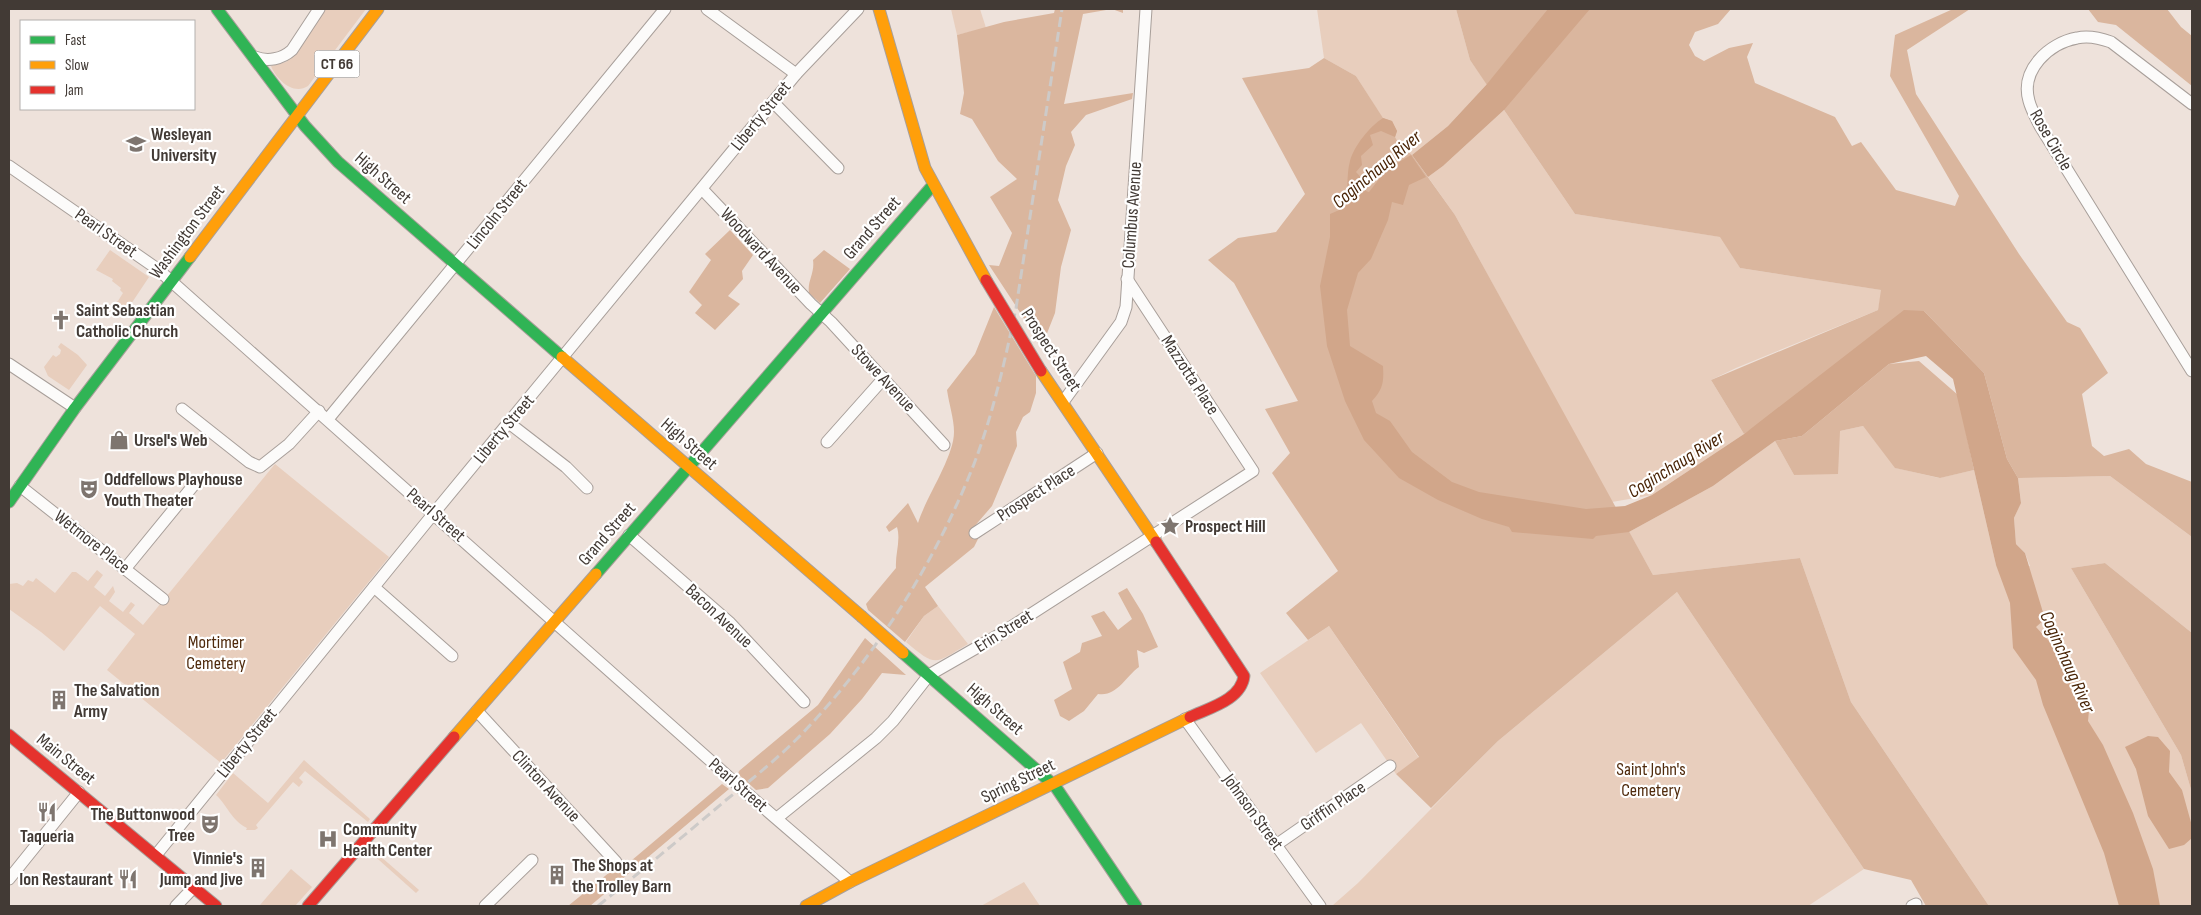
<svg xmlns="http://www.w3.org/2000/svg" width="2201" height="915" font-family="'Sofia Sans Condensed',sans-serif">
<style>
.green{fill:#e8cebd}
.forest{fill:#dab69e}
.water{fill:#d1a68a}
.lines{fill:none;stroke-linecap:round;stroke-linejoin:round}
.street-casing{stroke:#a89f9a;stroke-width:13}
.fast-casing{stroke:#a89f9a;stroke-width:13}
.slow-casing{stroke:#a89f9a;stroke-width:13}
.jam-casing{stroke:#a89f9a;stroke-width:13}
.street{stroke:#fcfbfa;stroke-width:11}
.fast{stroke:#30b455;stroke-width:11}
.slow{stroke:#ff9f0a;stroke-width:11}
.jam{stroke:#e5322d;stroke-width:11}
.rail{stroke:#cdcac8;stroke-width:3;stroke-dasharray:10 5;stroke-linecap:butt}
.street-bridge-casing{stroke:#a89f9a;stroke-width:13;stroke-linecap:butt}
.slow-bridge-casing{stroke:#a89f9a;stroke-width:13;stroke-linecap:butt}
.jam-bridge-casing{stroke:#a89f9a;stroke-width:13;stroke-linecap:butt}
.street-bridge{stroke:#fcfbfa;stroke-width:11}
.slow-bridge{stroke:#ff9f0a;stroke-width:11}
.jam-bridge{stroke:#e5322d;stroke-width:11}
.labels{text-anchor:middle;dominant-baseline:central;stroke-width:4.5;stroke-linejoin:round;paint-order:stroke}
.shield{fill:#fff;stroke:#7b7572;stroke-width:1}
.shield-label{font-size:16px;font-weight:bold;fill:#423a35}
.street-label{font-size:18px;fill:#423a35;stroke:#fff}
.poi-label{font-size:18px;font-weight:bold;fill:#423a35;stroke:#fff;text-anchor:start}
.park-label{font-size:18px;fill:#4f2a0c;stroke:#fff}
.water-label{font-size:19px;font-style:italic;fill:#492406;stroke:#fff}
</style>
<rect width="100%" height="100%" fill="#eee2db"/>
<g class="green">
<path d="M326 9H366L308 86C293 96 276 79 271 66L286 62 296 54Z"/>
<path d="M951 9H980L986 28 957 35Z"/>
<path d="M1317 9H1456L1470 60 1487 84 1448 126 1412 155 1399 144 1356 76 1324 58Z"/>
<path d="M1504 110 1575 214 1721 237 1740 268 1882 290 1878 310 1736 368 1711 380 1744 434 1652 495 1612 502 1455 215 1428 177 1443 166Z"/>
<path d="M110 250 149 277 125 313 112 304 118 301 123 293 120 290 121 288 112 281 113 279 96 270Z"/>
<path d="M61 343 78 355 87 365 69 390 48 376 44 367 53 355 56 357 60 354 61 350 58 347Z"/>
<path d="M1863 426 1896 468 1939 478 1974 470 1996 565 2030 566 2025 553 2016 544 2014 518 2021 502 2018 478 2110 476 2192 537V633L2105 563 2071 568 2181 755 2192 793V906H1989L1851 702 1800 558 1653 575 1629 532 1713 486 1775 441 1794 475 1840 431Z"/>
<path d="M275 464 389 557 221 763 107 670 135 634 100 606 64 651 41 632 9 609V584L17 583 23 586 28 580 33 582 36 578 55 593 72 572H76L88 581 97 570 103 575 94 587 105 596 113 586 115 592 109 601 123 612 131 602 135 605 129 613 143 625Z"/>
<path d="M1677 592 1864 869 1808 906H1334L1333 905 1358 883 1498 741Z"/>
<path d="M938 606 968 644C934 664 937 668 906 642L924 616Z"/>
<path d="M1329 626 1419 758 1396 774 1361 723 1316 753 1260 673Z"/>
<path d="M304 760 370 819 368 822 305 771 299 778 303 782 299 787 293 782 256 825 258 828 255 830H246L247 828C231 820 228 806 216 795L233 773 268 803Z"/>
<path d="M372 849 419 890 416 893 370 852Z"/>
<path d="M291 869 312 887 295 906H262L260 905Z"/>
<path d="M1024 882 1040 906H981Z"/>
</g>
<g class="forest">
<path d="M1055 9H1123V13L1112 9 1083 14 1064 104 1133 93 1132 99 1086 115 1071 132 1075 145 1066 166 1058 200 1071 230 1061 267 1055 313 1042 346 989 265 999 266 1012 233 990 197 1017 179 998 161 972 119 960 114 964 93 957 35 1004 22 1054 13Z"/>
<path d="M1456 9H1731L1718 24 1695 32 1689 45 1695 56 1704 61 1729 48 1753 43 1747 57 1755 83 1835 117 1852 146 1861 142 1896 190 1955 206 1959 196 1890 76 1895 35 1953 9H1970L1907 50 1916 94 2019 254 2067 322 2080 328 2108 373 2082 394 2092 446 2104 456 2129 449 2146 464 2192 482V537L2110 476 2018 478 2007 459 1984 373 1924 311 1744 434 1711 380 1878 310 1881 290 1740 268 1720 237 1575 214 1470 60Z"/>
<path d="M2088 9H2167L2181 27 2192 36V86L2116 25 2098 22Z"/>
<path d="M1324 58 1356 76 1383 118 1392 121 1397 131 1395 137 1399 144 1412 155 1455 215 1653 575 1800 558 1851 702 1989 906H1926L1911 880 1864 869 1677 592 1498 741 1431 808 1396 774 1419 757 1329 626 1308 640 1286 613 1338 571 1272 473 1290 453 1265 409 1298 401 1234 283 1208 260 1238 238 1276 232 1305 194 1242 78 1309 68Z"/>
<path d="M730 230 753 255 742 271 743 279 728 296 740 304 715 330 695 313 702 305 689 292 711 260 705 254Z"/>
<path d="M824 250 850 269 820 303 809 293C807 281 815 273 813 260Z"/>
<path d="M994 307 1036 376V393L1030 412 1023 417 1016 432 1017 446 992 506 973 528 978 539 974 547 925 587 938 606 924 616 905 642 868 610 866 604 896 568C895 554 901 541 897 527L889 532 886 527 908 503 918 523C926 497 954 457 954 432 954 419 949 404 947 390L975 354Z"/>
<path d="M1919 361 1958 395 1974 470 1940 478 1895 468 1863 426 1840 431 1838 474 1794 475 1775 441 1802 436 1889 364Z"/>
<path d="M2105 563 2192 633V793L2181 755 2071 568Z"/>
<path d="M1127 588 1143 614 1158 647 1144 653 1137 650 1139 667C1125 677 1117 697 1098 694L1084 711 1069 721 1060 716 1054 700 1072 689 1063 662 1080 652 1082 643 1102 636 1091 616 1104 611 1118 630 1132 619 1118 593Z"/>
<path d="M865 638 906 675 882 673 862 699 830 734 768 788 756 790 738 774 739 771 818 705Z"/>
<path d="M722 784 729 789 590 906H568L621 863 625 866Z"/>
</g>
<g class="water">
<path d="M1548 9H1590L1504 110 1443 166 1428 177 1412 155 1448 126 1487 84Z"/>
<path d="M1383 118 1392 121 1397 131 1395 137 1381 131 1370 135 1373 145 1361 156 1362 165 1356 172 1366 183V191L1369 192 1387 169 1411 155 1426 177 1409 185 1403 205 1392 202 1388 220 1371 259 1358 273 1347 310 1350 346 1383 366C1384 382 1383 389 1372 401L1376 413 1390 421 1412 452 1452 482 1479 492 1586 509 1625 506 1652 495 1744 434 1904 310 1924 311 1984 373 2007 459 2018 478 2021 503 2014 518 2016 544 2025 553 2045 619 2036 627 2072 666 2090 700 2088 721 2103 745 2133 813 2153 869 2160 906H2119L2104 853 2043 705 2036 680 2013 648 2010 603 1996 565 1953 379 1926 356 1889 364 1802 436 1775 441 1713 486 1629 532 1596 536 1593 539 1512 532 1509 527 1482 519 1438 500 1399 478 1364 440 1345 401 1327 346 1320 286 1330 237V214L1344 208C1349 192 1346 175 1350 161 1354 146 1370 126 1383 118Z"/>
<path d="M2148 736 2158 737 2170 751 2169 772 2182 790 2192 826V838L2184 845 2169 849 2148 816 2136 769 2125 747Z"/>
</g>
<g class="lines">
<defs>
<g id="street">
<path d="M707 9 796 74"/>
<path d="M255 57C268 62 282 59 292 50L319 9"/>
<path d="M773 102 838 168"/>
<path d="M2192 104 2111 42C2100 38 2089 35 2077 38 2049 43 2020 70 2029 101 2031 109 2036 118 2040 126L2192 371"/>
<path d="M9 166 156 268 171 281 731 779"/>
<path d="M702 189 811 304 831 322 944 445"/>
<path d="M9 364 75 408"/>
<path d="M1063 402 1121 322 1126 307 1146 9"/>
<path d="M182 409 249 462 260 467 289 444 319 411"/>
<path d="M328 419 665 9"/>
<path d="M509 423 566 467 587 488"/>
<path d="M827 442 884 378"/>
<path d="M20 486 163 599"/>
<path d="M975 533 1097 453"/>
<path d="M629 535 730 623 804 702"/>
<path d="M125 569 197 481"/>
<path d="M374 587 452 656"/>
<path d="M477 711 616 862"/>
<path d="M1185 719 1320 906"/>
<path d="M750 796 850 882"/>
<path d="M777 818 876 738 893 721 929 675 997 636 1253 471 1127 279"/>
<path d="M1276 845 1390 766"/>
<path d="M156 855 434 513 796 74 858 9"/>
<path d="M9 879 79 792"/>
<path d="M176 906 194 887"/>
<path d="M485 906 532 860"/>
<path d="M1912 906 1916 904"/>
</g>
<g id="fast">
<path d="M217 9 305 126 338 162 562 357"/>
<path d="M9 502 75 408 190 257"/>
<path d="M596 574 933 185"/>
<path d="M903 653 1055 786 1136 906"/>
</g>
<g id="slow">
<path d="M879 9 925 168 986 280"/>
<path d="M190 257 378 9"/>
<path d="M562 357 861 616"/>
<path d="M1041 371 1156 542"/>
<path d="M454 737 596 574"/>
<path d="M806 906 850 882 1190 717"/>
</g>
<g id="jam">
<path d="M1156 542 1244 676C1241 700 1209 708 1190 717"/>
<path d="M9 735 216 906"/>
<path d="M308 906 454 737"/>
</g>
</defs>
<use href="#street" class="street-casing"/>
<use href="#fast" class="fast-casing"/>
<use href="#slow" class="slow-casing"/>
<use href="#jam" class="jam-casing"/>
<use href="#street" class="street"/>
<use href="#fast" class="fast"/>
<use href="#slow" class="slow"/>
<use href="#jam" class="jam"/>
<path class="rail" d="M598 906C641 871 684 836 726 800 756 776 787 751 813 722 881 648 937 558 974 464 993 414 1005 361 1016 308L1062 9"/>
<defs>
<path id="street-bridge" d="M731 779 750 796"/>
<path id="slow-bridge" d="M861 616 903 653"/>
<path id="jam-bridge" d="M986 280 1041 371"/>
</defs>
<use href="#street-bridge" class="street-bridge-casing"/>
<use href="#slow-bridge" class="slow-bridge-casing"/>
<use href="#jam-bridge" class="jam-bridge-casing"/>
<use href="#street-bridge" class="street-bridge"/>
<use href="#slow-bridge" class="slow-bridge"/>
<use href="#jam-bridge" class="jam-bridge"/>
</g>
<defs>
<symbol id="university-bare" viewBox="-9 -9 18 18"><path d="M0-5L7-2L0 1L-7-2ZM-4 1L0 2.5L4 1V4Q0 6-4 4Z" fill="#7e756f" stroke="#fff" stroke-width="2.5" paint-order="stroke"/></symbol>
<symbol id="church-bare" viewBox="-9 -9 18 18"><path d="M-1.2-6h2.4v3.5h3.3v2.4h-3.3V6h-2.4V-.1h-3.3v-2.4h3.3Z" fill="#7e756f" stroke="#fff" stroke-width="2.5" paint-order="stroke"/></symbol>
<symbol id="shop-bare" viewBox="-9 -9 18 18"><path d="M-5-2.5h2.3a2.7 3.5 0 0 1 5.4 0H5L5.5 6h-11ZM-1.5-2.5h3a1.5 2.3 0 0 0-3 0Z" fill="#7e756f" stroke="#fff" stroke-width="2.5" paint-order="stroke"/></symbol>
<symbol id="theatre-bare" viewBox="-9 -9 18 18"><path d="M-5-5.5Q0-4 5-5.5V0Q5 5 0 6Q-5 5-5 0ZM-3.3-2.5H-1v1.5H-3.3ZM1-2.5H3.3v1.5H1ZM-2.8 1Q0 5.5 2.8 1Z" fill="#7e756f" stroke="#fff" stroke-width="2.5" paint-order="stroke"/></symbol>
<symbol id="sight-bare" viewBox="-9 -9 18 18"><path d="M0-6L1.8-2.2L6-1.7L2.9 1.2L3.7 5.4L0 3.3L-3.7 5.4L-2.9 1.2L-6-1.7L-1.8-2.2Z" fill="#7e756f" stroke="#fff" stroke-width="2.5" paint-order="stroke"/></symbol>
<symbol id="building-bare" viewBox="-9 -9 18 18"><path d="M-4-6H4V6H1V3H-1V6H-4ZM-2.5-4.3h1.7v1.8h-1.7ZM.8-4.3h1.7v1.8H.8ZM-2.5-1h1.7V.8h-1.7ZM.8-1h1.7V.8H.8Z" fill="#7e756f" stroke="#fff" stroke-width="2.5" paint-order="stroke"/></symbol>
<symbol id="restaurant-bare" viewBox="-9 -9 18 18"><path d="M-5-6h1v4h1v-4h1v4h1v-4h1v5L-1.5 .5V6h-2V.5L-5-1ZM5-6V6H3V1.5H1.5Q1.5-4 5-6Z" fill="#7e756f" stroke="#fff" stroke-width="2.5" paint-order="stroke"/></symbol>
<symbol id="hospital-bare" viewBox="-9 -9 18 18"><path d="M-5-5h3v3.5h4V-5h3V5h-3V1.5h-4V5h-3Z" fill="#7e756f" stroke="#fff" stroke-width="2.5" paint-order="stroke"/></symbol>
</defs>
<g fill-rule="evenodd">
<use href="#university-bare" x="122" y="130" width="28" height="28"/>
<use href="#church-bare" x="47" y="306" width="28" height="28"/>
<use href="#shop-bare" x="105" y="426" width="28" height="28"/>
<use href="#theatre-bare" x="75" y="475" width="28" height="28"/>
<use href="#sight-bare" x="1156" y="512" width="28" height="28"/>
<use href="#building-bare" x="45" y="686" width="28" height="28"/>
<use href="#restaurant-bare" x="33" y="798" width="28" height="28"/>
<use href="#theatre-bare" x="196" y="810" width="28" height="28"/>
<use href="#hospital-bare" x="314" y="825" width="28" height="28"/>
<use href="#building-bare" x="244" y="854" width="28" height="28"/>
<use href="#building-bare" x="543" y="861" width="28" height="28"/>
<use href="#restaurant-bare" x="114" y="865" width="28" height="28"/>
</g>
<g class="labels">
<rect class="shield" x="314.5" y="50.5" width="45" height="27" rx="4"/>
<g class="shield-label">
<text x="337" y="64">CT 66</text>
</g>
<g class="street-label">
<text transform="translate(761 116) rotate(-51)">Liberty Street</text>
<text transform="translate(2051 140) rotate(60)">Rose Circle</text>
<text transform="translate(383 178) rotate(41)">High Street</text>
<text transform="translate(497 214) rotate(-51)">Lincoln Street</text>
<text transform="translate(1132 215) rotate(-86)">Columbus Avenue</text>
<text transform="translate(872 228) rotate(-49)">Grand Street</text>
<text transform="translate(187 232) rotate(-53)">Washington Street</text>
<text transform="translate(106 233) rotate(35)">Pearl Street</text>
<text transform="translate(761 251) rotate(47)">Woodward Avenue</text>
<text transform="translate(1051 350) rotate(57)">Prospect Street</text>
<text transform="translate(1190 375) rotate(57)">Mazzotta Place</text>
<text transform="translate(883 378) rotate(47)">Stowe Avenue</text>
<text transform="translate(504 429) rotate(-50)">Liberty Street</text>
<text transform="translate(689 444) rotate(41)">High Street</text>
<text transform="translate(1036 493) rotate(-33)">Prospect Place</text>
<text transform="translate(436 515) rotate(41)">Pearl Street</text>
<text transform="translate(607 534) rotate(-49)">Grand Street</text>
<text transform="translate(92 542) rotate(38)">Wetmore Place</text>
<text transform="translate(719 616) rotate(43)">Bacon Avenue</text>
<text transform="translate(1004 631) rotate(-32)">Erin Street</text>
<text transform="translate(995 709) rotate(41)">High Street</text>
<text transform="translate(247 743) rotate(-51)">Liberty Street</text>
<text transform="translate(66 759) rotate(39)">Main Street</text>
<text transform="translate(1018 781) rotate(-26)">Spring Street</text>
<text transform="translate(738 785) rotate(41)">Pearl Street</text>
<text transform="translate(546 786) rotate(47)">Clinton Avenue</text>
<text transform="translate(1333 806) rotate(-34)">Griffin Place</text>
<text transform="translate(1253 812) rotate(54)">Johnson Street</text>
</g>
<g class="poi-label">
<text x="151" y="134">Wesleyan<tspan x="151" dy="21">University</tspan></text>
<text x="76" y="310">Saint Sebastian<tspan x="76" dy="21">Catholic Church</tspan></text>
<text x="134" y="440">Ursel's Web</text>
<text x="104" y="479">Oddfellows Playhouse<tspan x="104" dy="21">Youth Theater</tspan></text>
<text x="1185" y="526">Prospect Hill</text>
<text x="74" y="690">The Salvation<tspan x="74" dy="21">Army</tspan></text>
<text x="195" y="814" text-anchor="end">The Buttonwood<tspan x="195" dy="21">Tree</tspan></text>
<text x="343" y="829">Community<tspan x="343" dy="21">Health Center</tspan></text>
<text x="47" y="836" text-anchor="middle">Taqueria</text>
<text x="243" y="858" text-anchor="end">Vinnie's<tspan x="243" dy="21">Jump and Jive</tspan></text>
<text x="572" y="865">The Shops at<tspan x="572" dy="21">the Trolley Barn</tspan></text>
<text x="113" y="879" text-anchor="end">Ion Restaurant</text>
</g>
<g class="park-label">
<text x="216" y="642">Mortimer<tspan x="216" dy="21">Cemetery</tspan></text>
<text x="1651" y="769">Saint John's<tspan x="1651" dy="21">Cemetery</tspan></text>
</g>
<g class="water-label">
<text transform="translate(1377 170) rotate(-40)">Coginchaug River</text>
<text transform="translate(1676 465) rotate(-32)">Coginchaug River</text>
<text transform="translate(2067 662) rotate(66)">Coginchaug River</text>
</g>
</g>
<rect width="2201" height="915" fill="none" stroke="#423a35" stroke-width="20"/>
<rect x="20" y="20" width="175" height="90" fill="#ffffff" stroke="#b3b0ae"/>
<rect x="30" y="36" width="25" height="8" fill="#30b455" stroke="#b3b0ae"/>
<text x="65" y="45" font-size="15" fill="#423a35">Fast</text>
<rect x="30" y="61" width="25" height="8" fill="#ff9f0a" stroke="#b3b0ae"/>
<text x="65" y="70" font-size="15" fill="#423a35">Slow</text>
<rect x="30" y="86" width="25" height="8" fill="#e5322d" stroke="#b3b0ae"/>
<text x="65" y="95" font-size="15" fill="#423a35">Jam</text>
</svg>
